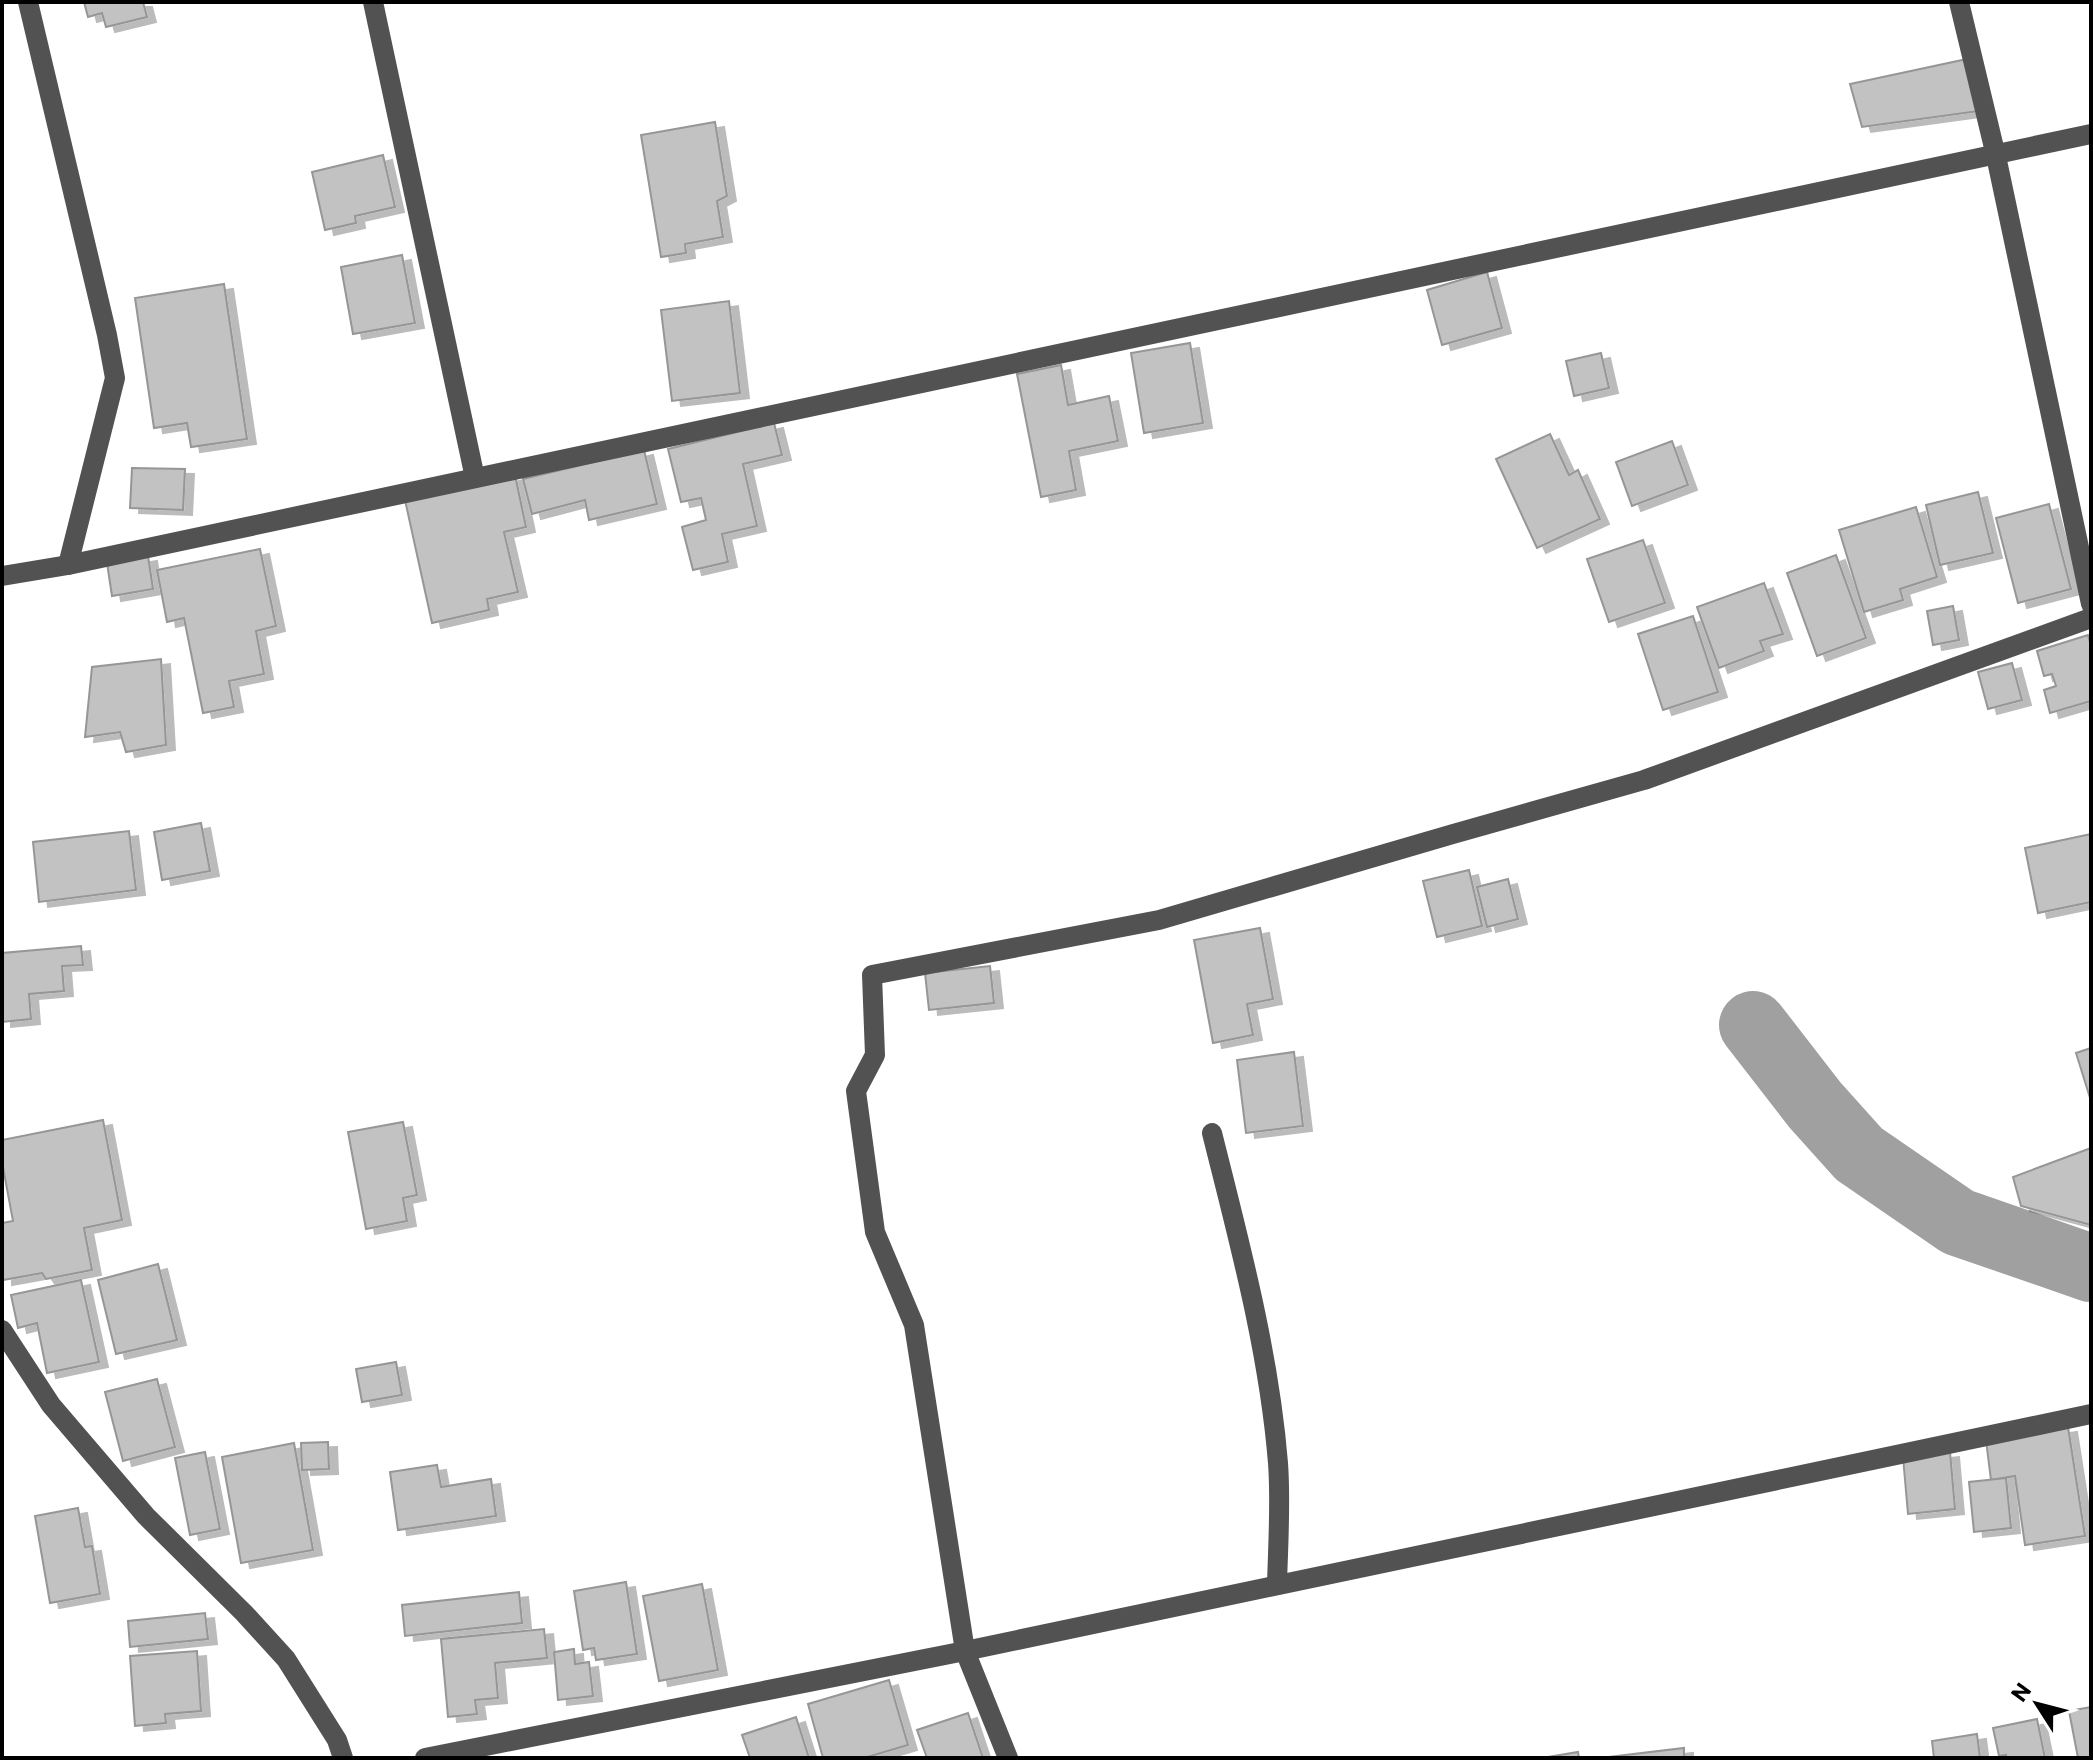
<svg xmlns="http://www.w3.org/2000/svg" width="2093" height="1760" font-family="Commissioner,sans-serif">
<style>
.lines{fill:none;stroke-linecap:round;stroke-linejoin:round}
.river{stroke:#a0a0a0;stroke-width:68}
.building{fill:#c2c2c2;stroke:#969696;stroke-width:2;filter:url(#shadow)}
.minor{stroke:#525252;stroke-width:20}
</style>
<defs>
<filter id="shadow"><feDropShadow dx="9" dy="5" stdDeviation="0" flood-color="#0004"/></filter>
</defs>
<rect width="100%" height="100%" fill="#fff"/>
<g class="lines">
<path class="river" d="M1753 1025 1815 1105 1859 1154 1958 1222 2091 1268"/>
</g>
<g class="building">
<path d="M84 2H143L147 17 106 27 102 13 88 17Z"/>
<path d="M1967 59 1979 111 1862 127 1850 84Z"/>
<path d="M715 122 727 196 717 201 723 237 685 244 686 253 661 257 641 135Z"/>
<path d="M383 155 395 207 355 216 356 223 325 230 312 172Z"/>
<path d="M402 255 415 323 353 334 341 267Z"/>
<path d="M1487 272 1502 328 1442 345 1427 290Z"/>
<path d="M224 284 247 439 191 447 187 423 154 428 135 298Z"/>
<path d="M729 301 740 393 672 401 661 310Z"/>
<path d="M1190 343 1203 423 1144 433 1131 353Z"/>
<path d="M1601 353 1609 388 1574 396 1566 361Z"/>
<path d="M1061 365 1068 405 1109 396 1118 441 1069 451 1076 490 1041 497 1017 374Z"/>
<path d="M774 423 782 455 743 464 757 526 722 534 728 562 693 570 682 527 706 520 701 498 681 502 668 449Z"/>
<path d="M1550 434 1569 475 1578 470 1600 519 1537 548 1496 459Z"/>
<path d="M1672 441 1688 485 1632 506 1616 462Z"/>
<path d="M644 450 657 504 589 520 585 500 532 514 523 479Z"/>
<path d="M132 468 185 469 183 510 130 508Z"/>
<path d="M515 475 526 527 504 532 518 592 487 599 489 610 432 623 405 500Z"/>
<path d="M1978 492 1993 553 1940 565 1926 505Z"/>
<path d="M2049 504 2071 589 2018 603 1996 518Z"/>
<path d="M1916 507 1937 577 1900 589 1903 600 1864 612 1839 530Z"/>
<path d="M1643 540 1665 603 1609 622 1587 559Z"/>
<path d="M260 549 276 626 256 631 264 674 229 681 234 707 203 713 184 618 167 622 157 570Z"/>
<path d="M1836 555 1866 638 1817 656 1787 573Z"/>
<path d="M148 556 153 589 112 596 107 563Z"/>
<path d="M1764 583 1783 634 1760 641 1764 651 1719 668 1697 607Z"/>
<path d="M1953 606 1959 640 1933 645 1927 611Z"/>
<path d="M1693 616 1718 692 1663 710 1638 634Z"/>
<path d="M2088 635 2091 646V701L2050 713 2044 690 2056 686 2052 674 2044 676 2037 651Z"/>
<path d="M161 659 166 745 126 752 120 732 85 737 92 667Z"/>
<path d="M2012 663 2022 700 1988 709 1978 672Z"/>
<path d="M201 823 210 871 162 880 154 832Z"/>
<path d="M129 831 136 890 39 902 33 842Z"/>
<path d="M2091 834V902L2038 913 2025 848Z"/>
<path d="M1469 870 1482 926 1437 937 1423 881Z"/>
<path d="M1508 879 1518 919 1487 927 1477 887Z"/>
<path d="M1260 928 1273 999 1247 1004 1253 1035 1213 1043 1194 940Z"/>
<path d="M81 946 83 965 62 966 64 991 29 994 31 1019 2 1022V953Z"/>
<path d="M990 966 994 1003 929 1010 925 973Z"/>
<path d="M2091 1048V1101L2076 1053Z"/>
<path d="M1294 1052 1303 1126 1246 1133 1237 1060Z"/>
<path d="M103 1120 122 1220 84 1228 92 1270 46 1279 42 1273 3 1280 2 1223 13 1221 2 1162V1140Z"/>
<path d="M403 1122 417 1195 403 1198 407 1221 366 1229 348 1132Z"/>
<path d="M2091 1148V1225L2021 1206 2013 1177Z"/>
<path d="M158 1264 177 1340 116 1354 98 1280Z"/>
<path d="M81 1280 99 1362 47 1373 37 1323 18 1328 11 1295Z"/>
<path d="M396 1362 402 1395 362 1402 356 1369Z"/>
<path d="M157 1379 175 1447 123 1461 105 1392Z"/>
<path d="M2068 1427 2085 1536 2025 1545 2015 1476 1991 1480 1986 1440Z"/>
<path d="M328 1442 329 1469 302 1470 301 1443Z"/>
<path d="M294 1443 313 1550 241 1563 222 1457Z"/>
<path d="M205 1452 220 1529 190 1535 175 1458Z"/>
<path d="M1950 1452 1955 1509 1908 1514 1903 1457Z"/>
<path d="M437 1465 441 1487 491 1479 496 1516 398 1530 390 1472Z"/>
<path d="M2006 1478 2011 1528 1974 1532 1969 1482Z"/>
<path d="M78 1508 85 1547 92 1546 100 1594 50 1603 35 1516Z"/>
<path d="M626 1582 637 1654 596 1660 594 1648 583 1650 574 1591Z"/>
<path d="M702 1584 718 1670 659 1681 643 1596Z"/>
<path d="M519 1592 522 1623 405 1636 402 1605Z"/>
<path d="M205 1613 208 1639 130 1647 128 1621Z"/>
<path d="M544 1629 547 1658 495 1663 498 1698 475 1700 477 1714 448 1717 441 1639Z"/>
<path d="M574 1649 575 1664 589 1662 593 1696 558 1700 554 1652Z"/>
<path d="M197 1651 201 1711 165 1714 166 1723 135 1726 130 1656Z"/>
<path d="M889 1680 908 1745 864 1758H823L808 1704Z"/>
<path d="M2091 1707V1758H2078L2069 1711Z"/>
<path d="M968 1713 983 1758H927L917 1730Z"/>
<path d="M796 1717 809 1758H750L742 1735Z"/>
<path d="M2037 1719 2045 1758H2006V1755L1999 1756 1993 1728Z"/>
<path d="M1977 1734 1980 1758H1934L1932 1741Z"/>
<path d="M1684 1748V1758H1600Z"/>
<path d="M1578 1752 1579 1758H1542Z"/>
</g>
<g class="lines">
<g class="minor">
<path d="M28 2 107 335 115 378 68 565"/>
<path d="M373 2 475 478"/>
<path d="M1959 2 1996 156 2091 604"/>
<path d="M2 576 68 565 2091 134"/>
<path d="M1212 1133C1239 1241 1269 1351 1278 1463 1281 1503 1278 1545 1277 1585"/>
<path d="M2 1330 51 1405 146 1516 244 1613 286 1659 337 1740 343 1758"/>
<path d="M425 1758 965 1651 2091 1414"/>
<path d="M1008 1758 965 1651 914 1325 875 1232 856 1091 875 1055 872 975 1159 920 1453 834 1644 780 2091 618"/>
</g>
</g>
<rect width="2093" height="1760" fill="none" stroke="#000000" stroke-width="8"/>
<g transform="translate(2037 1704) rotate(306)" stroke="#ffffff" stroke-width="6" paint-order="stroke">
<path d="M0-6L14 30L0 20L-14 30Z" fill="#000000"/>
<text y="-12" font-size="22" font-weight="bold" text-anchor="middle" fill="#000000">N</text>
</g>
</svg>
